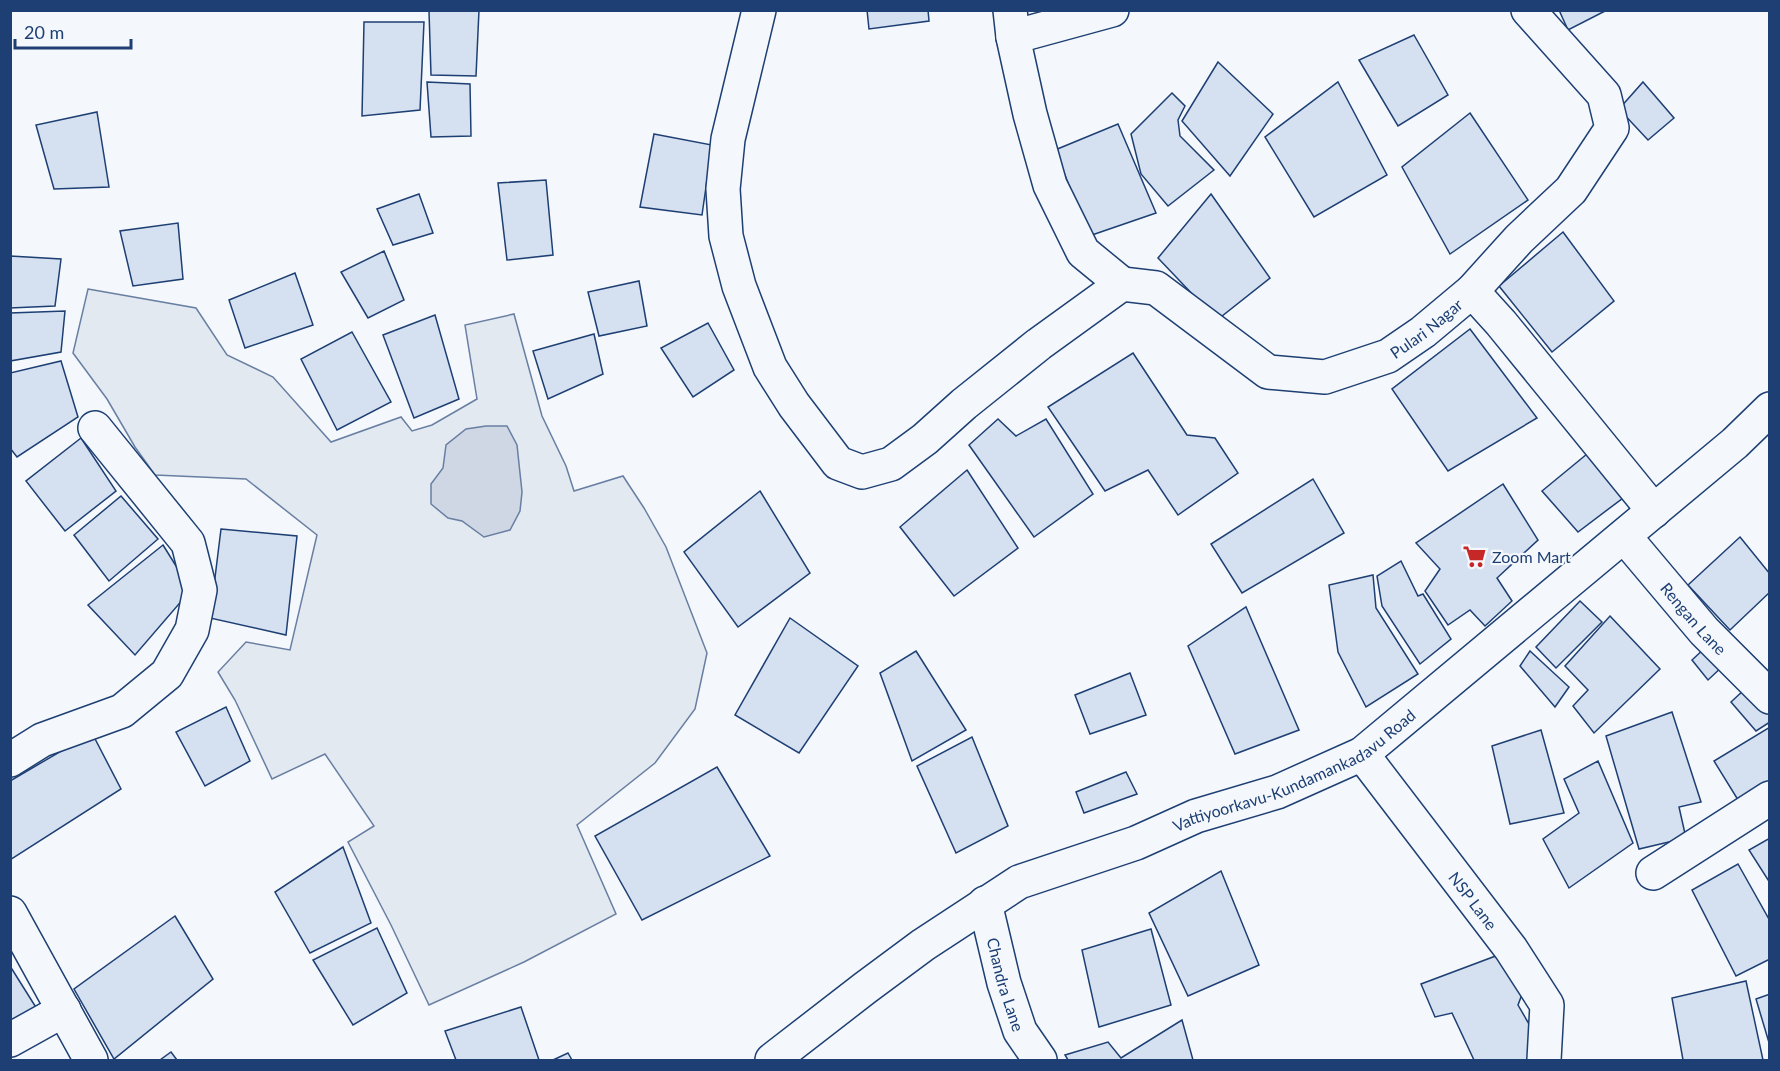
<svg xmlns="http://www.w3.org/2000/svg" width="1780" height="1071" font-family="Lato,sans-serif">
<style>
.green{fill:#e3e9f0;stroke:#687fa3;stroke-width:1.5}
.water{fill:#cfd7e4;stroke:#687fa3;stroke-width:1.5}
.building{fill:#d5e0f0;stroke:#1d3f73;stroke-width:1.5}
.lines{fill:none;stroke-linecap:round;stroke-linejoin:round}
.minor-casing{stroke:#1d3f73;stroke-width:36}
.tertiary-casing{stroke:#1d3f73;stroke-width:36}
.minor{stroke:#f4f7fb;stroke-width:33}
.tertiary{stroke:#f4f7fb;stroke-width:33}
.labels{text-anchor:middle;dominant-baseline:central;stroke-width:4.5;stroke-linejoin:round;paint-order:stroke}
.street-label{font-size:16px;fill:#1d3f73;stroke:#f4f7fb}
.poi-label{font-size:16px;fill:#1d3f73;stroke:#f4f7fb;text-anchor:start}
</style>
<rect width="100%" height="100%" fill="#f4f7fb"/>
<path class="green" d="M88 289 196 308 227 355 273 377 331 442 401 417 412 431 432 425 477 399 465 325 514 314 542 416 566 466 574 491 623 476 644 508 666 547 707 653 695 709 655 763 577 825 616 914 524 962 429 1005 391 925 348 842 374 826 325 754 272 779 235 700 218 672 246 642 290 650 317 535 246 479 155 475 135 447 107 399 73 353Z"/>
<path class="water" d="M486 426H507L517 445 522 492 520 511 510 530 484 537 462 521 448 518 431 504V484L443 468 446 445 466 429Z"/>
<g class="building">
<path d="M479 10 476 76 431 75 429 11Z"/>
<path d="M867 10H928L929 21 869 29Z"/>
<path d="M1559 10H1607L1568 30Z"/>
<path d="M364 22H424L420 110 362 116Z"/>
<path d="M1414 35 1448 95 1398 126 1359 60Z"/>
<path d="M1218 62 1273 114 1230 176 1182 121Z"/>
<path d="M427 82 470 84 471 136 431 137Z"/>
<path d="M1338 82 1387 175 1314 217 1265 137Z"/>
<path d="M1643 82 1674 118 1648 140 1619 109Z"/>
<path d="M1172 93 1185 106 1178 120 1180 136 1214 170 1168 206 1141 174 1131 134Z"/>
<path d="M97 112 109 187 54 189 36 125Z"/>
<path d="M1470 113 1528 200 1450 254 1402 167Z"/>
<path d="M1118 124 1156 213 1089 236 1055 150Z"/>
<path d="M654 134 712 145 702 215 640 207Z"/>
<path d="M546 180 553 255 507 260 498 183Z"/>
<path d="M419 194 433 233 393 245 377 209Z"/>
<path d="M1211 194 1270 278 1217 320 1158 258Z"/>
<path d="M178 223 183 279 133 286 120 231Z"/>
<path d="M1563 232 1614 301 1552 352 1499 286Z"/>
<path d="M384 251 404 300 368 318 341 272Z"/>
<path d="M10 256 61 259 55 306 10 308Z"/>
<path d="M295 273 313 325 245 348 229 300Z"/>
<path d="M639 281 647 326 599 336 588 292Z"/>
<path d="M65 311 61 352 10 361V313Z"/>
<path d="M435 315 459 399 414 418 383 335Z"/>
<path d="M708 323 734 370 693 397 661 348Z"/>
<path d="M1470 329 1537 418 1448 471 1392 389Z"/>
<path d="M352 332 391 402 337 430 301 359Z"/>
<path d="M594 334 603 374 548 399 533 351Z"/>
<path d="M1133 353 1187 435 1215 438 1238 473 1178 515 1148 470 1105 491 1048 407Z"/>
<path d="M61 361 78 417 17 457 10 448V373Z"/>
<path d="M998 419 1016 436 1046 419 1093 494 1034 537 969 445Z"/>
<path d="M81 438 116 491 65 531 26 481Z"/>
<path d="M1587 454 1623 498 1578 532 1542 491Z"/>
<path d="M967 470 1018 548 954 596 900 527Z"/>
<path d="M1313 479 1344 533 1242 593 1211 544Z"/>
<path d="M1503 484 1538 540 1497 578 1512 601 1485 626 1470 610 1448 625 1425 591 1440 569 1416 543Z"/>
<path d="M760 491 810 573 738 627 684 552Z"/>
<path d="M121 496 158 539 109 581 74 535Z"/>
<path d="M221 529 297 536 286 635 210 618Z"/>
<path d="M1740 537 1770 574V592L1730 630 1688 585Z"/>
<path d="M163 545 191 590 135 655 88 605Z"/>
<path d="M1401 561 1418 596 1423 594 1451 639 1420 664 1382 606 1377 576Z"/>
<path d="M1373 575 1376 608 1418 674 1366 707 1338 652 1329 585Z"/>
<path d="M1580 601 1602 622 1556 668 1536 647Z"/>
<path d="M1246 607 1299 730 1235 754 1188 646Z"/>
<path d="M1610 616 1660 669 1594 733 1573 706 1588 690 1565 666Z"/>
<path d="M790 618 858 666 799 753 735 715Z"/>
<path d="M1707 646 1724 665 1708 680 1692 660Z"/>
<path d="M916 651 966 730 912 761 880 673Z"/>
<path d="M1530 651 1569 687 1555 707 1520 666Z"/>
<path d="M1130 673 1146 715 1090 734 1075 695Z"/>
<path d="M1745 689 1770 715V722L1756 731 1731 702Z"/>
<path d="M226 707 250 761 205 786 176 732Z"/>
<path d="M1672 712 1701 802 1679 807 1686 838 1639 849 1606 736Z"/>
<path d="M1770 727V792L1743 808 1714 761Z"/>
<path d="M1541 730 1564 813 1510 824 1492 746Z"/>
<path d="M92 733 121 789 10 860V781Z"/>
<path d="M972 737 1008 826 956 853 917 766Z"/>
<path d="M1598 761 1633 843 1569 888 1543 839 1579 813 1564 779Z"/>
<path d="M717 767 770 856 642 920 595 836Z"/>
<path d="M1126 772 1137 794 1084 813 1076 792Z"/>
<path d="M1770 838V883L1749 850Z"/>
<path d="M343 847 371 923 310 953 275 892Z"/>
<path d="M1738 864 1770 921V959L1736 976 1692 890Z"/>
<path d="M1221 871 1259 965 1188 996 1149 913Z"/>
<path d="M175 916 213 979 114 1059 74 989Z"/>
<path d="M377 928 407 993 353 1025 313 960Z"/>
<path d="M1151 929 1171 1005 1099 1027 1082 950Z"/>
<path d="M1501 954 1524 989 1518 1005 1533 1031 1528 1060H1474L1452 1013 1435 1017 1421 984Z"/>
<path d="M10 966 37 1009 10 1024Z"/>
<path d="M1746 981 1763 1060H1683L1672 998Z"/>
<path d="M1770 994V1046L1756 999Z"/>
<path d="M521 1007 539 1060H456L445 1031Z"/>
<path d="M1182 1020 1193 1060H1068L1065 1055 1108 1042 1121 1058Z"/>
<path d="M171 1052 177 1060H160Z"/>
<path d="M568 1053 572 1060H553Z"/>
</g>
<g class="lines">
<defs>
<g id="minor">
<path d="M759 10 728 139 723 189 726 236 739 286 770 367 794 405 838 463 862 472 891 464 925 439 964 404 1039 344 1122 284"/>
<path d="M1010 10 1013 37 1030 114 1050 185 1083 252 1122 284"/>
<path d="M1013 37 1112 10"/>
<path id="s1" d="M1122 284 1156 288 1268 372 1325 377 1388 356 1423 332 1472 291 1501 323 1654 511"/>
<path d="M1472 291 1519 239 1571 190 1612 128 1604 95 1528 10"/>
<path id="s2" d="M1624 536 1704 631 1770 697"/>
<path id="s3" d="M1362 754 1511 949 1547 1005 1544 1060"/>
<path d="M10 760 42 740 122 711 167 674 192 630 200 590 188 543 95 428"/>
<path d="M1653 873 1770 798"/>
<path id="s4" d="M985 903 1004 983 1020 1031 1040 1060"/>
<path d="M10 913 91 1060"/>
<path d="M10 1040 64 1010"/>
</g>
<g id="tertiary">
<path id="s5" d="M772 1060 865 988 923 945 1019 882 1136 843 1196 816 1277 792 1362 754 1735 443 1770 409"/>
</g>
</defs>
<use href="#minor" class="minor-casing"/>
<use href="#tertiary" class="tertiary-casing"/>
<use href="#minor" class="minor"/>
<use href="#tertiary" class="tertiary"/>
</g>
<defs>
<symbol id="supermarket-bare" viewBox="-9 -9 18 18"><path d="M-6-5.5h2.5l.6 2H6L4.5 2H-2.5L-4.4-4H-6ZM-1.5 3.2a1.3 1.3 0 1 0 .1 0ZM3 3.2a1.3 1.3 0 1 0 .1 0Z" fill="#c62828" stroke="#f4f7fb" stroke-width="2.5" paint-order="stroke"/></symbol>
</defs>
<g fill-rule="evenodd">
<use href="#supermarket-bare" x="1458" y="540" width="33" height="33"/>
</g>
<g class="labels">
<g class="street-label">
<text stroke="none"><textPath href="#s1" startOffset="345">Pulari Nagar</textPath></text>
<text stroke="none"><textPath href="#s2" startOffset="108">Rengan Lane</textPath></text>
<text stroke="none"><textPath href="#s5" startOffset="603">Vattiyoorkavu-Kundamankadavu Road</textPath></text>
<text stroke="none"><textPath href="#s3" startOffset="184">NSP Lane</textPath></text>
<text stroke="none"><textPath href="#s4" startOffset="84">Chandra Lane</textPath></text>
</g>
<g class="poi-label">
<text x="1492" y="556">Zoom Mart</text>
</g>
</g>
<rect width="1780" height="1071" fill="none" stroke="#1d3f73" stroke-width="24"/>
<path d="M15 39v9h116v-9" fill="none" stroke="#1d3f73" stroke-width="3"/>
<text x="24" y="39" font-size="18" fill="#1d3f73" stroke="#f4f7fb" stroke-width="4.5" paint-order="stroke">20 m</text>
</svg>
